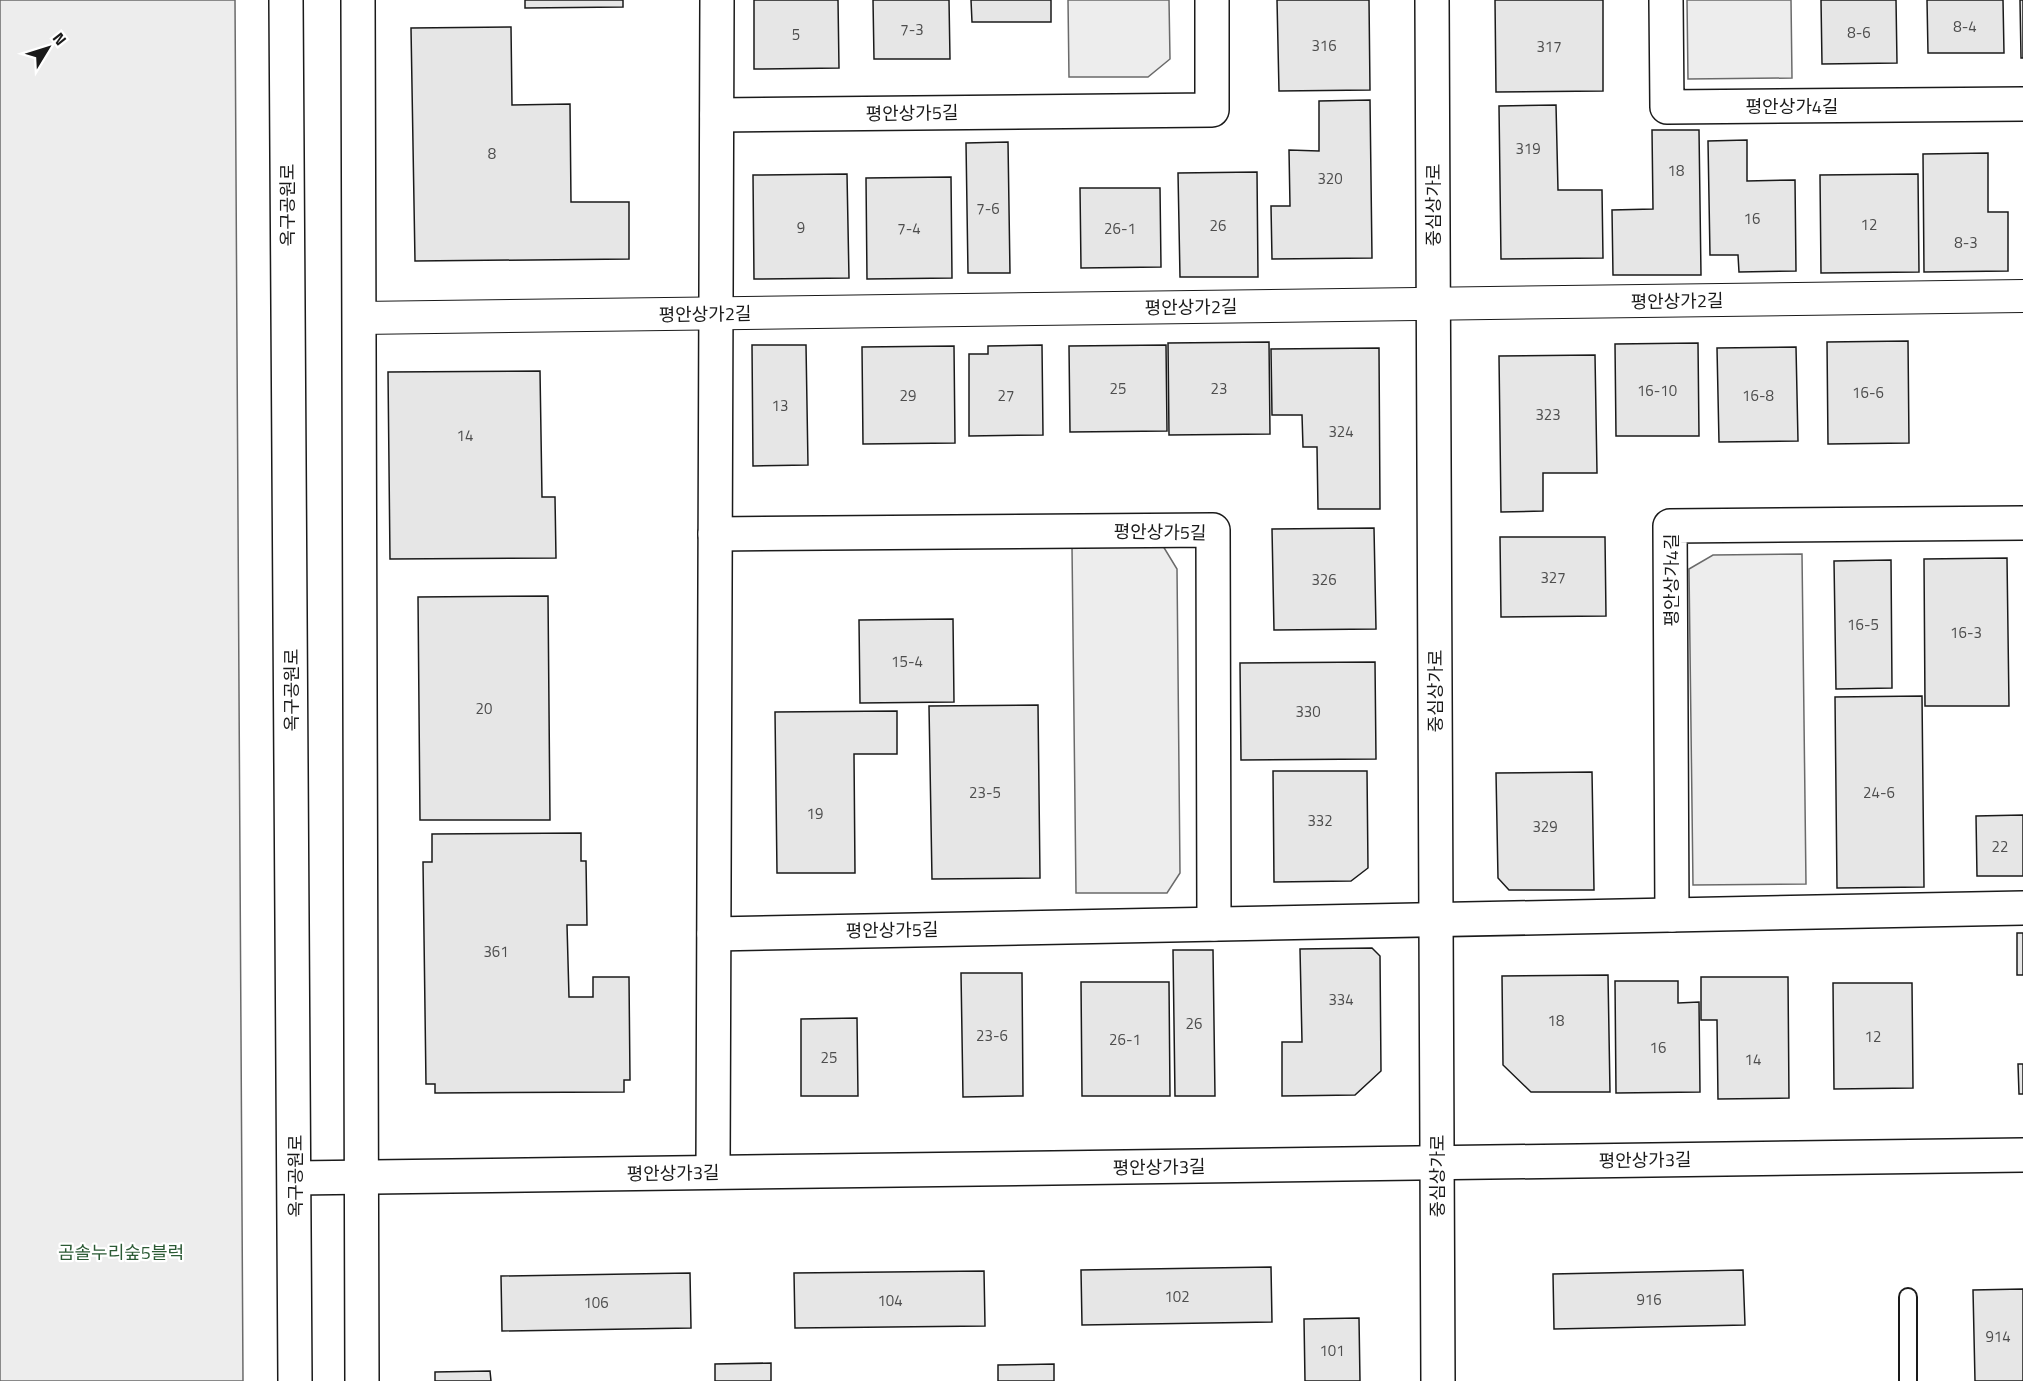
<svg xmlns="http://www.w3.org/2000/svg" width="2023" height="1381" font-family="'Titillium Web','Noto Sans KR',sans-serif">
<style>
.built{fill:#ededed;stroke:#6a6a6a;stroke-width:1.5}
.building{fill:#e6e6e6;stroke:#1a1a1a;stroke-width:1.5}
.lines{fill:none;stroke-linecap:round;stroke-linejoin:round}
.lane-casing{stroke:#1a1a1a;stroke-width:20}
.street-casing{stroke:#1a1a1a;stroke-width:34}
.secondary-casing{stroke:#1a1a1a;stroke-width:36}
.lane{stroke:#fff;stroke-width:16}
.street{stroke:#fff;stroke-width:32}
.secondary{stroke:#fff;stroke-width:33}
.labels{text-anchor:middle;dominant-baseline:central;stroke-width:4.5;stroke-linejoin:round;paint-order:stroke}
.number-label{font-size:15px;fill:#4d4d4d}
.street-label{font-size:18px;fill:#1a1a1a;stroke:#fff}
.park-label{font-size:18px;fill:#2b5a34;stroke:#fff}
</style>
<rect width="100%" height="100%" fill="#fff"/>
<g class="built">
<path d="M0 0H235L243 1381H0Z"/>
<path d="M1068 0H1169L1170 59 1148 77H1069Z"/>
<path d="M1687 0H1791L1792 78 1688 79Z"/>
<path d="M1163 546 1177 569 1180 873 1167 893H1076L1072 547Z"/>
<path d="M1802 554 1806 884 1693 885 1689 569 1713 555Z"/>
</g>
<g class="building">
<path d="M525 0H623V7L525 8Z"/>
<path d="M754 0H838L839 68 754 69Z"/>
<path d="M873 0H949L950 59H874Z"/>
<path d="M971 0H1051V22H972Z"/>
<path d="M1277 0H1369L1370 90 1279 91Z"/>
<path d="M1495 0H1603V91L1496 92Z"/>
<path d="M1821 0H1896L1897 63 1822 64Z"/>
<path d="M1927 0H2003L2004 53H1928Z"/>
<path d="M2020 0H2023V58H2021Z"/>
<path d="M511 27 512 105 570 104 571 202H629V259L415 261 411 28Z"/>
<path d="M1370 100 1372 258 1272 259 1271 206H1290L1289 150 1319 151V101Z"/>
<path d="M1556 105 1558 190H1602L1603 258 1501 259 1499 106Z"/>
<path d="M1652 130H1699L1701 275H1613L1612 210 1653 209Z"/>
<path d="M1747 140V181L1795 180 1796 271 1739 272 1738 255H1710L1708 141Z"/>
<path d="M1008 142 1010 273H968L966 143Z"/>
<path d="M1988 153V212H2008V271L1924 272 1923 154Z"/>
<path d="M1257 172 1258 277H1180L1178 173Z"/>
<path d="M847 174 849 278 754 279 753 175Z"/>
<path d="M1918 174 1919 272 1821 273 1820 175Z"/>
<path d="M951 177 952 278 867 279 866 178Z"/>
<path d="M1080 188H1160L1161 267 1081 268Z"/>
<path d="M1908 341 1909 443 1828 444 1827 342Z"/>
<path d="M1269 342 1270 434 1169 435 1168 343Z"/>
<path d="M1698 343 1699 436H1616L1615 344Z"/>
<path d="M752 345H806L808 465 753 466Z"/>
<path d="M1042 345 1043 435 969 436V354H988V346Z"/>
<path d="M1166 345 1167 431 1070 432 1069 346Z"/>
<path d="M954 346 955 443 863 444 862 347Z"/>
<path d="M1796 347 1798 441 1719 442 1717 348Z"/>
<path d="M1379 348 1380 509H1318L1317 447H1303L1302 415H1272L1271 349Z"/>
<path d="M1595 355 1597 473H1543V511L1501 512 1499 356Z"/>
<path d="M540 371 542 497H555L556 558 390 559 388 372Z"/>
<path d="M1374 528 1376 629 1274 630 1272 529Z"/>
<path d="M1500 537H1605L1606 616 1501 617Z"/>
<path d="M2007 558 2009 706H1925L1924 559Z"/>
<path d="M1891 560 1892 688 1836 689 1834 561Z"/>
<path d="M548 596 550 820H420L418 597Z"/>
<path d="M953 619 954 702 860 703 859 620Z"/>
<path d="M1375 662 1376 759 1241 760 1240 663Z"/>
<path d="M1922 696 1924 887 1837 888 1835 697Z"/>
<path d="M1038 705 1040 878 932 879 929 706Z"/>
<path d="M897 711V754H854L855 873H777L775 712Z"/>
<path d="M1273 771H1367L1368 868 1351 881 1274 882Z"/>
<path d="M1592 772 1594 890H1509L1498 878 1496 773Z"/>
<path d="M2023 815V876H1977L1976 816Z"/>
<path d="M581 833V861H586L587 925H567L569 997H593V977H629L630 1080H624V1092L435 1093V1084H426L423 862H432V834Z"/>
<rect x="2017" y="933" width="6" height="42"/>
<path d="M1372 948 1380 956 1381 1071 1355 1095 1282 1096V1042H1302L1300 949Z"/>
<path d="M1173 950H1213L1215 1096H1175Z"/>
<path d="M961 973H1022L1023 1096 963 1097Z"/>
<path d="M1608 975 1610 1092H1531L1503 1065 1502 976Z"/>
<path d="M1701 977H1788L1789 1098 1718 1099 1717 1020H1701Z"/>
<path d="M1615 981H1678V1003L1699 1002 1700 1092 1616 1093Z"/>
<path d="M1081 982H1169L1170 1096H1082Z"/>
<path d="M1833 983H1912L1913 1088 1834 1089Z"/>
<path d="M857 1018 858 1096H801V1019Z"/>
<path d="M2018 1064H2023V1094H2019Z"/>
<path d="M1271 1267 1272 1322 1082 1325 1081 1270Z"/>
<path d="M1743 1270 1745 1325 1554 1329 1553 1274Z"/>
<path d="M984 1271 985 1326 795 1328 794 1273Z"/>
<path d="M690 1273 691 1328 502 1331 501 1276Z"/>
<path d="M2023 1289V1381H1975L1973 1290Z"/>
<path d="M1359 1318 1360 1381H1305L1304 1319Z"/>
<path d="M771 1363V1381H715V1364Z"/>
<path d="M1054 1364V1381H998V1365Z"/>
<path d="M490 1371 491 1381H435V1372Z"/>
</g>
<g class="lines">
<defs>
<path id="lane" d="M1908 1297V1381"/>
<path id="street" d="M359 318 2023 296"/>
<g id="secondary">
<path d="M286 0 295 1381"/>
<path d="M358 0 362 1381"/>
<path d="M1432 0 1438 1381"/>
<path d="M1666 0 1667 107 2023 104"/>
<path d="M717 115 1212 110V0"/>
<path d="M715 534 1213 530 1214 924"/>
<path d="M1672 915 1670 526 2023 523"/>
<path d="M714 934 2023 908"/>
<path d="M713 1172 717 0"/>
<path d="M295 1178 2023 1155"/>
</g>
</defs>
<use href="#lane" class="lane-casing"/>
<use href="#street" class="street-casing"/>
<use href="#secondary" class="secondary-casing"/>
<use href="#lane" class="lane"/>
<use href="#street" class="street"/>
<use href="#secondary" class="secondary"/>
</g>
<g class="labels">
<g class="number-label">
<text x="1965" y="26">8-4</text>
<text x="912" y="29">7-3</text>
<text x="1859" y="32">8-6</text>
<text x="796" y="34">5</text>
<text x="1324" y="45">316</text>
<text x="1549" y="46">317</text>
<text x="1528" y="148">319</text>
<text x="492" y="153">8</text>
<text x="1676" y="170">18</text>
<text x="1330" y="178">320</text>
<text x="988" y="208">7-6</text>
<text x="1752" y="218">16</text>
<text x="1869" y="224">12</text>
<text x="1218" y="225">26</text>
<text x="801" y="227">9</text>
<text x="909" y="228">7-4</text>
<text x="1120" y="228">26-1</text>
<text x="1966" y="242">8-3</text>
<text x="1118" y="388">25</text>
<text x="1219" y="388">23</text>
<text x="1657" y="390">16-10</text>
<text x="1868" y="392">16-6</text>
<text x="908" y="395">29</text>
<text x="1006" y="395">27</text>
<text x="1758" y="395">16-8</text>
<text x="780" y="405">13</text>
<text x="1548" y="414">323</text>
<text x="1341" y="431">324</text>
<text x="465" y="435">14</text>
<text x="1553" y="577">327</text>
<text x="1324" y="579">326</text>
<text x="1863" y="624">16-5</text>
<text x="1966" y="632">16-3</text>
<text x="907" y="661">15-4</text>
<text x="484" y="708">20</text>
<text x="1308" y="711">330</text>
<text x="985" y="792">23-5</text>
<text x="1879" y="792">24-6</text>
<text x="815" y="813">19</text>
<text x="1320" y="820">332</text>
<text x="1545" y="826">329</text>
<text x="2000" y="846">22</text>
<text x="496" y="951">361</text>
<text x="1341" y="999">334</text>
<text x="1556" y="1020">18</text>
<text x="1194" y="1023">26</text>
<text x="992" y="1035">23-6</text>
<text x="1873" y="1036">12</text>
<text x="1125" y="1039">26-1</text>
<text x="1658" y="1047">16</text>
<text x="829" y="1057">25</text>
<text x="1753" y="1059">14</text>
<text x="1177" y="1296">102</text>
<text x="1649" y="1299">916</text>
<text x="890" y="1300">104</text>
<text x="596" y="1302">106</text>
<text x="1998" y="1336">914</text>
<text x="1332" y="1350">101</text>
</g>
<g class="street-label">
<text x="1792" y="106">평안상가4길</text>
<text transform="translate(912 113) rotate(-1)">평안상가5길</text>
<text transform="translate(287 205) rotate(-90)">옥구공원로</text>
<text transform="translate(1433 205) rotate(-90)">중심상가로</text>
<text transform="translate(1677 301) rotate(-1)">평안상가2길</text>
<text transform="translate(1191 307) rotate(-1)">평안상가2길</text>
<text transform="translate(705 314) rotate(-1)">평안상가2길</text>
<text transform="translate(1160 532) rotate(1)">평안상가5길</text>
<text transform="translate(1671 580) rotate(-90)">평안상가4길</text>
<text transform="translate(291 690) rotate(-90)">옥구공원로</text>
<text transform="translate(1435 691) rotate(-90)">중심상가로</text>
<text transform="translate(892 930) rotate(-1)">평안상가5길</text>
<text transform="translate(1645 1160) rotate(-1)">평안상가3길</text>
<text transform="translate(1159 1167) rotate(-1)">평안상가3길</text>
<text transform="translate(673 1173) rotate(-1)">평안상가3길</text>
<text transform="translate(295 1176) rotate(-90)">옥구공원로</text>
<text transform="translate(1437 1176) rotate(-90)">중심상가로</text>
</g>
<g class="park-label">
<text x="121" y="1252">곰솔누리숲5블럭</text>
</g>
</g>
<g transform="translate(48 48) rotate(52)" stroke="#ffffff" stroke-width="4.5" paint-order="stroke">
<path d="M0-4.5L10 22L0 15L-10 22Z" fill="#1a1a1a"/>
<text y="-9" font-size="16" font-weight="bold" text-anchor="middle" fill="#1a1a1a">N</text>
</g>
</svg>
